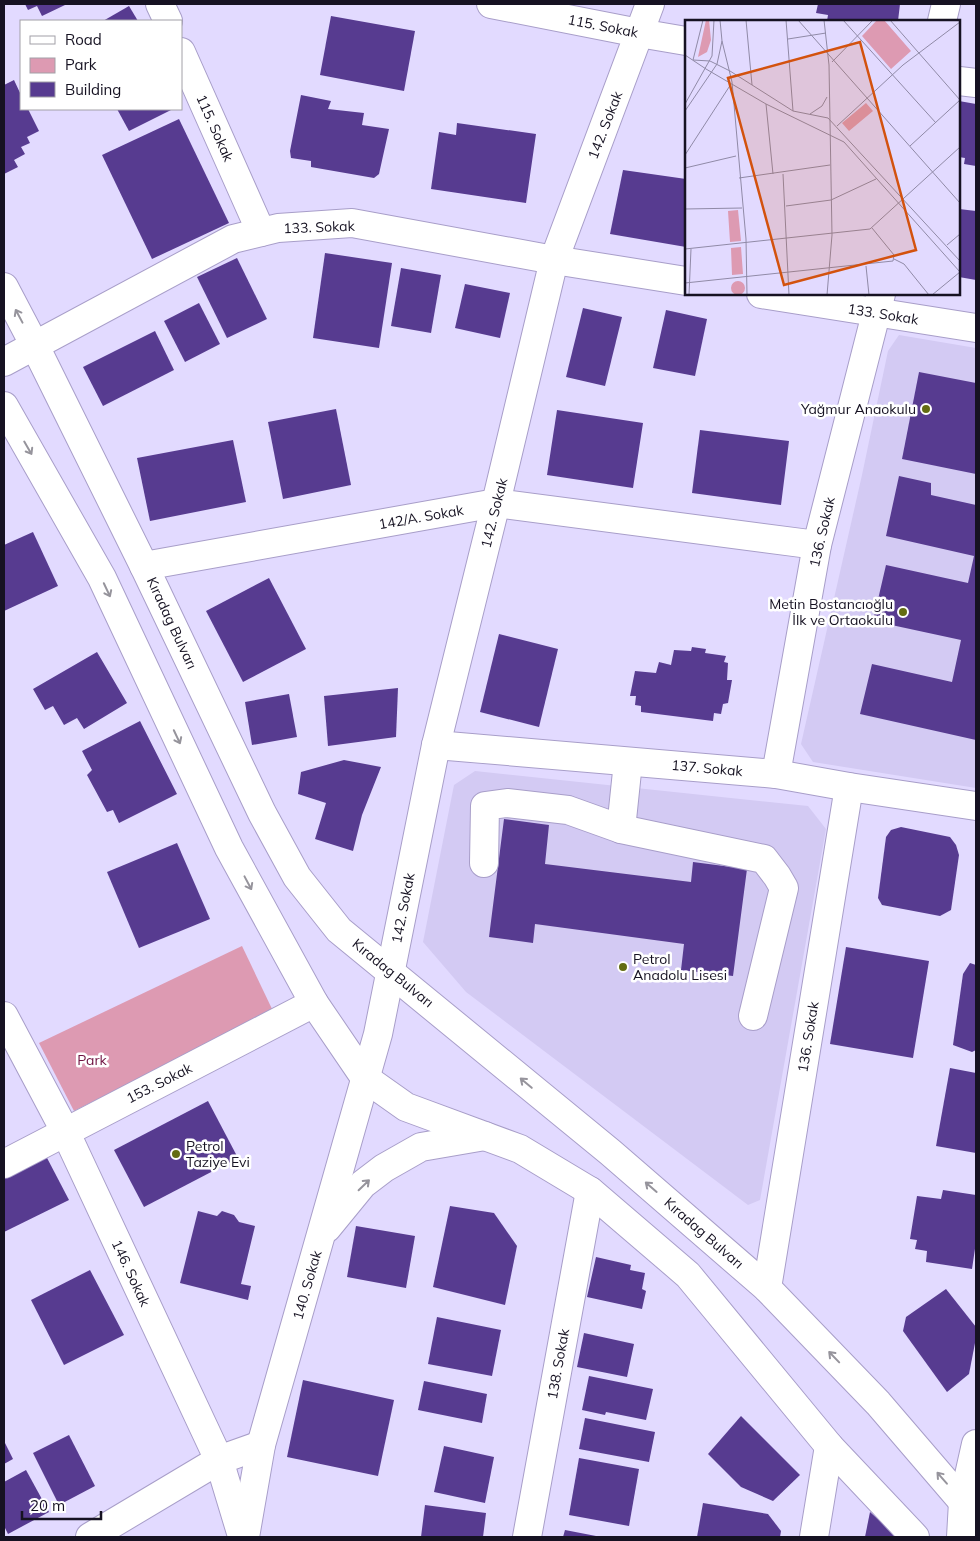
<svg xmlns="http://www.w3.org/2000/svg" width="980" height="1541" font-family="Mulish,sans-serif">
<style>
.built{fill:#d3caf3}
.green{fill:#dd9ab2}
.building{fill:#573b90}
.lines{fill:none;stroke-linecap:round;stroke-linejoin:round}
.minor-casing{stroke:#a89ec9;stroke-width:30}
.major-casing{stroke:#a89ec9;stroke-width:30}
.minor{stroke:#fff;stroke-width:28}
.major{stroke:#fff;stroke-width:28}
.oneway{stroke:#96949c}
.poi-dot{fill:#636c12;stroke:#fff;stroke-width:2}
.labels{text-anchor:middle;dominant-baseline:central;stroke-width:5;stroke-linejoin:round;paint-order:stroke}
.street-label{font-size:14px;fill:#161222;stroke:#fff}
.poi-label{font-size:14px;fill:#161222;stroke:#fff;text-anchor:end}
.park-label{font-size:14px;fill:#6f1341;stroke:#fff}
.inset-road{fill:none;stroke:#908aa7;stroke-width:1}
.view{fill:#d3520e;fill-opacity:0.15;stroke:#d3520e;stroke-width:2.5}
.inset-edge{fill:none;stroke:#161222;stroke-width:2.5}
</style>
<rect width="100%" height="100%" fill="#e2daff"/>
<g class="built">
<path d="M899 335 976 348V788L813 762 801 744 862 475 888 351Z"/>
<path d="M475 771 808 806 826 829 760 1200 748 1205 466 992 423 942 454 785Z"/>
</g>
<path class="green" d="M242 946 273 1011 74 1111 39 1043Z"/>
<g class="building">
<path d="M25 4H64L65 5 42 16 37 6 28 10Z"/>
<path d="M818 4H900L898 21H827L828 15 816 13Z"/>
<path d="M129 6 138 21H103Z"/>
<path d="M331 16 415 31 404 91 320 75Z"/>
<path d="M14 80 21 95V109H28L39 131 27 137 30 143 21 147 25 154 14 160 18 167 4 174V85Z"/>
<path d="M301 95 331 101 328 109 364 113 362 125 389 129 379 174 374 178 311 167V161L291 158 290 151Z"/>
<path d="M959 101 976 104V166L964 164 965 158 959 157Z"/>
<path d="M117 109H173L129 131Z"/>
<path d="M179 119 229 223 152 259 102 155Z"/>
<path d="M457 123 536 134 526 203 431 189 439 132 456 135Z"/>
<path d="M623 170 686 179V247L610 234Z"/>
<path d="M959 209 976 211V280L959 277Z"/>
<path d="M325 253 392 263 379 348 313 338Z"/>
<path d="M237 258 267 319 227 338 197 277Z"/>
<path d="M401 268 441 275 431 333 391 326Z"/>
<path d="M465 284 510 293 500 338 455 328Z"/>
<path d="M199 303 220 344 185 362 164 321Z"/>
<path d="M583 308 622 317 605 386 566 377Z"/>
<path d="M666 310 707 319 695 376 653 368Z"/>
<path d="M155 331 174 370 103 406 83 367Z"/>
<path d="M919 372 976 383V474L902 459Z"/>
<path d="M336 409 351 485 283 499 268 422Z"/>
<path d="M557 410 643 423 633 488 547 475Z"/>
<path d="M700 430 789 441 781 505 692 493Z"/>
<path d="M233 440 246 502 150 521 137 458Z"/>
<path d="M899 476 931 483V495L976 505V740L860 714 872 664 952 682 961 640 873 621 886 565 968 583 974 556 886 536Z"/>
<path d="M33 532 58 586 4 611V545Z"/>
<path d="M269 578 306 649 243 682 206 611Z"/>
<path d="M499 634 558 649 539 727 480 712Z"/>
<path d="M692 647 706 649 705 653 726 656 724 662 728 663 727 680H732L728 703 723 704 721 714 714 713 713 721 641 712V706L635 705 636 696H630L635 671 656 673 659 662 671 665 674 650 691 651Z"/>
<path d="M97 652 127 703 84 729 77 718 64 725 53 706 45 710 33 689Z"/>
<path d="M398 688 396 737 328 746 324 696Z"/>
<path d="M289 694 297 737 252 745 245 702Z"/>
<path d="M140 721 177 794 119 823 113 810 107 812 87 775 92 770 82 751Z"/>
<path d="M344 760 381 767 362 815 353 851 315 839 326 803 298 794 301 772Z"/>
<path d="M504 819 549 825 545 864 691 882 693 862 747 869 733 976 681 970 684 944 535 924 533 943 489 937Z"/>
<path d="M901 827 950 837 956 845 959 855 951 910 940 916 882 905 878 898 886 837 891 830Z"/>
<path d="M177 843 210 919 139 948 107 872Z"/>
<path d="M846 947 929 961 913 1058 830 1044Z"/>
<path d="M970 963 976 965V1050L972 1052 953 1045 963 974Z"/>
<path d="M950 1068 976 1073V1153L936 1146Z"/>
<path d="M208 1101 238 1158 144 1207 114 1150Z"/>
<path d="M46 1156 69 1200 4 1232V1177Z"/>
<path d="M943 1190 976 1195V1242L972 1269 926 1262 927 1251 915 1249 917 1240 910 1239 917 1196 941 1199Z"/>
<path d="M450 1206 494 1213 517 1246 505 1305 433 1287Z"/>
<path d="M198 1211 217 1216 222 1211 234 1215 239 1222 255 1226 241 1284 251 1286 248 1300 180 1283Z"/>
<path d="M356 1226 415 1236 406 1288 347 1277Z"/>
<path d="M596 1257 631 1265 630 1270 645 1273 642 1289 646 1291 642 1309 587 1297Z"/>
<path d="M90 1270 124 1335 64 1365 31 1300Z"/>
<path d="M946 1289 976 1327V1338L969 1374 947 1392 903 1331 906 1317Z"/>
<path d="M437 1317 501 1330 492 1376 428 1364Z"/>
<path d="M584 1333 634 1344 627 1377 577 1367Z"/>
<path d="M589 1376 653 1389 646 1420 606 1412 605 1415 582 1410Z"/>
<path d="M303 1380 394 1400 378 1476 287 1457Z"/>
<path d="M424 1381 487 1394 482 1423 418 1410Z"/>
<path d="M741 1416 800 1475 773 1501 741 1487 708 1454Z"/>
<path d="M585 1418 655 1432 649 1462 579 1449Z"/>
<path d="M69 1435 95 1486 59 1505 33 1453Z"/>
<path d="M4 1441 13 1459 4 1464Z"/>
<path d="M444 1446 494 1457 485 1503 434 1492Z"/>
<path d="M579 1458 639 1469 629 1526 569 1515Z"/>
<path d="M26 1470 49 1512 8 1534 4 1526V1482Z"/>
<path d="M703 1503 768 1514 781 1531 780 1537H697Z"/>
<path d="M425 1505 486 1513 483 1537H421Z"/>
<path d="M870 1512 898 1537H865Z"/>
<path d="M565 1530 596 1536V1537H563Z"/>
</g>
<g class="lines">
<defs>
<g id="minor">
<path d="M160 4 168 21"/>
<path d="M491 4 639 33 686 41"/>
<path d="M942 21 946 4"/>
<path d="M181 52 261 232"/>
<path d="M959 81 976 83"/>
<path d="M761 294 976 328"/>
<path d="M4 362 233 239 278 228 352 223 554 260 686 281"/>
<path d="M144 566 496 503 817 545"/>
<path d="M436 745 776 774 849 787 976 806"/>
<path d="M776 774 817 545 881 294"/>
<path d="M621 829 628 762"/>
<path d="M484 863 485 806 507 803 568 810 621 829 764 859 777 876 784 888 753 1016"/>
<path d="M4 1016 65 1131 219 1460 242 1536"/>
<path d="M4 1164 314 1003"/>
<path d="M327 1228 363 1184 384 1168 421 1147 485 1136"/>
<path d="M767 1288 849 787"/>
<path d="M90 1537 219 1460 261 1445"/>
<path d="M245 1537 261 1445 378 1034 436 745 496 503 554 260 650 4"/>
<path d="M527 1537 590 1191"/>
<path d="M814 1537 829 1446"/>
<path d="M961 1537 963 1502 976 1444"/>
</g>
<g id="major">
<path d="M4 287 35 346 144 566 262 813 297 877 339 930 610 1152 767 1288 878 1403 963 1502 976 1513"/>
<path d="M4 406 102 578 229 848 314 1003 365 1078 406 1107 520 1149 590 1191 688 1275 829 1446 915 1537"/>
</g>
</defs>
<use href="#minor" class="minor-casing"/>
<use href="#major" class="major-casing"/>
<use href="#minor" class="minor"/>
<use href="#major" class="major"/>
</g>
<defs><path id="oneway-shaft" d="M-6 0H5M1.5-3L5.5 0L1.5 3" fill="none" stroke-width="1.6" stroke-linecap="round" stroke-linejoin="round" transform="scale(1.25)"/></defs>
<g class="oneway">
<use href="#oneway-shaft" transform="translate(19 316) rotate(-118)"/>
<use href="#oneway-shaft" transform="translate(28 448) rotate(60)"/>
<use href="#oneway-shaft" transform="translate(107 590) rotate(65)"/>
<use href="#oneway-shaft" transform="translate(177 737) rotate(65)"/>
<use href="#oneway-shaft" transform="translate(248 883) rotate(62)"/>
<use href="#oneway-shaft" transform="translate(526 1083) rotate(-140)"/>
<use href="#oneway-shaft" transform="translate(364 1185) rotate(-44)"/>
<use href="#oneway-shaft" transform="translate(651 1187) rotate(-139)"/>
<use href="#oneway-shaft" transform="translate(834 1357) rotate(-134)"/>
<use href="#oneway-shaft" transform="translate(942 1478) rotate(-131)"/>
</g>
<g class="poi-dot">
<circle cx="926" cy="409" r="5"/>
<circle cx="903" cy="612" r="5"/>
<circle cx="623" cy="967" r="5"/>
<circle cx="176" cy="1154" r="5"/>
</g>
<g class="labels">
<g class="street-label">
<text transform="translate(603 26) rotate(11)">115. Sokak</text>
<text transform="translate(605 125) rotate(-69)">142. Sokak</text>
<text transform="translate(215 128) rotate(66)">115. Sokak</text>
<text transform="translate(319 227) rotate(-2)">133. Sokak</text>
<text transform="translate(883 314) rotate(9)">133. Sokak</text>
<text transform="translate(494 513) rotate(-76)">142. Sokak</text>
<text transform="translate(421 517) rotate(-10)">142/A. Sokak</text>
<text transform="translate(822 532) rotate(-77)">136. Sokak</text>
<text transform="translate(172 623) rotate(65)">Kıradag Bulvarı</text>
<text transform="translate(707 768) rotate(5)">137. Sokak</text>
<text transform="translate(403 908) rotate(-79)">142. Sokak</text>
<text transform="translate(393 973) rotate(39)">Kıradag Bulvarı</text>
<text transform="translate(808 1037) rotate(-81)">136. Sokak</text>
<text transform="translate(159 1083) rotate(-27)">153. Sokak</text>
<text transform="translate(704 1233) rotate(41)">Kıradag Bulvarı</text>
<text transform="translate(131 1273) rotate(65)">146. Sokak</text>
<text transform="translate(307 1285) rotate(-74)">140. Sokak</text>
<text transform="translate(558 1364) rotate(-80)">138. Sokak</text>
</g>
<g class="poi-label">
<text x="916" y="409">Yağmur Anaokulu</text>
<text x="893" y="604">Metin Bostancıoğlu<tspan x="893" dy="16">İlk ve Ortaokulu</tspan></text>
<text x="633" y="959" text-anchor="start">Petrol<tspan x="633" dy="16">Anadolu Lisesi</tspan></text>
<text x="186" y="1146" text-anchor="start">Petrol<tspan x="186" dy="16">Taziye Evi</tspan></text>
</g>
<g class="park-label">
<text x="92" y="1060">Park</text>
</g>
</g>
<g transform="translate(685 20)">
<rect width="275" height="275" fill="#e2daff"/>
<path d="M21 0H24L26 20 22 32 13 37ZM192 0H199L226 31 206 49 177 16ZM181 83 188 91 164 111 157 103ZM53 190 56 221 45 222 43 191ZM56 227 58 254 47 255 46 228ZM46 268a7 7 0 1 1 14 0a7 7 0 1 1-14 0Z" fill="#dd9ab2"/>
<path class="inset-road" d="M61 0 67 65M101 0 108 91M113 0 275 183M139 0 144 45 147 215 142 275M158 0 251 103M205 0 275 80M103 19 141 13M37 21 47 62 61 219 62 275M0 35 21 49M8 40 18 0M8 40 25 41 45 51 108 91 143 98 275 241M147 42 188 0M21 49 81 84 159 122 275 252M0 84 27 36 29 0M81 84 88 154M0 91 32 44 37 21 35 0M125 94 137 86 142 77M152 106 218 45 275 2M225 126 275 80M0 135 46 64M0 148 51 136M98 154 104 275M54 158 145 145M101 186 146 180 191 159M0 189 57 188M262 225 275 214M0 229 185 209 275 127M209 239 219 244 244 275M181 246 184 275M0 263 208 241 209 235 187 208M4 275 6 229M247 275 275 252"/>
<path class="view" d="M175 22 231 230 99 265 43 58Z"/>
<rect width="275" height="275" class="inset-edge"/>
</g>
<rect width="980" height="1541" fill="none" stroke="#161222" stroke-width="10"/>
<rect x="20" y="20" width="162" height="90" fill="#ffffff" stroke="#a2a0a7"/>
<rect x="30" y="36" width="25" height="8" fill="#ffffff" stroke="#a2a0a7"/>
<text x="65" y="45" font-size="15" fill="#161222">Road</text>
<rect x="30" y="58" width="25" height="15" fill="#dd9ab2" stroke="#a2a0a7"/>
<text x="65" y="70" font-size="15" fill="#161222">Park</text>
<rect x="30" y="82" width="25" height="15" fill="#573b90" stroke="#a2a0a7"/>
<text x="65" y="95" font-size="15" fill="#161222">Building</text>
<path d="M22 1511v8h79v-8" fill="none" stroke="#161222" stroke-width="2.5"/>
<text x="30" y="1511" font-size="15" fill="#161222" stroke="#ffffff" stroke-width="4" paint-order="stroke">20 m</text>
</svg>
